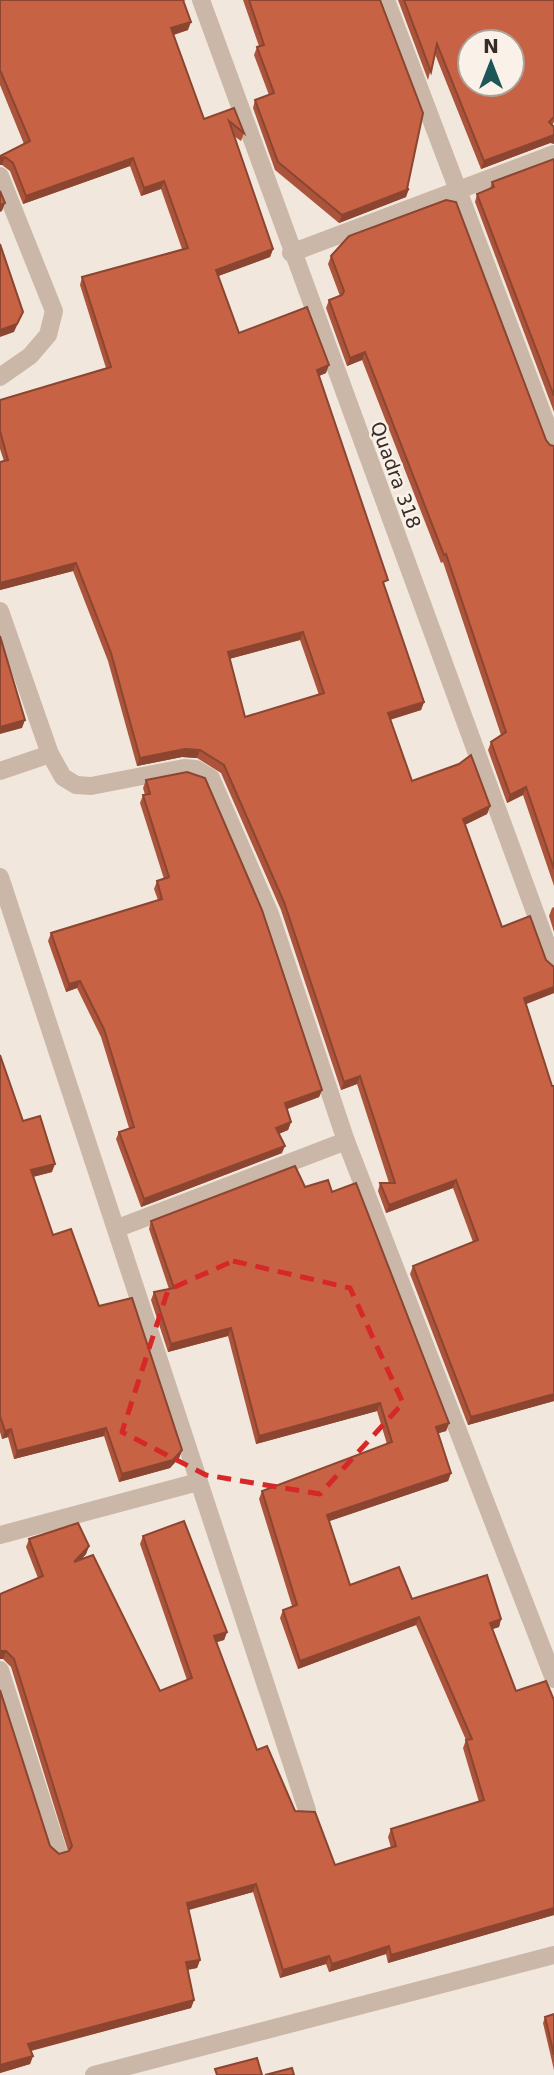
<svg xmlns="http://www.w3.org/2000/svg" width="554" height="2075" font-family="'DejaVu Sans',sans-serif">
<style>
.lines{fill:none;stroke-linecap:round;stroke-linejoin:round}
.minor{stroke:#cab7a8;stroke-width:18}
.wall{fill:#ab543b;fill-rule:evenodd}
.shaded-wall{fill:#8b4530}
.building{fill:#c76245;stroke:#8b4530;stroke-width:2;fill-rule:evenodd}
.marked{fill:none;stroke:#d62828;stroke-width:5;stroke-dasharray:14 9;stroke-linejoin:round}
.labels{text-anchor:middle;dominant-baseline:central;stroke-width:5;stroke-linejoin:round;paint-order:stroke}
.street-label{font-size:19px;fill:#372c28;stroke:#faf1e8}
</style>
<rect width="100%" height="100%" fill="#f2e7dc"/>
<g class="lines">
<g class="minor">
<path d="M201 0 554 964"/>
<path d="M386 0 554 444"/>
<path d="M0 176 54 311 48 335 30 356 0 377"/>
<path d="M291 253 554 154"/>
<path d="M0 611 50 754 63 777 76 785 91 786 184 768 196 769 211 778 270 914 346 1141 118 1228"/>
<path d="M0 771 50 754"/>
<path d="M0 877 307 1810"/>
<path d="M346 1141 554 1679"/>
<path d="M0 1535 198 1482"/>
<path d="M0 1670 58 1851"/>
<path d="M94 2075 554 1955"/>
</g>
</g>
<g class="wall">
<path d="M0 0H186L183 1 188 30 174 35 204 119 234 108 244 133 241 141 234 136 273 249 270 257 218 276 239 333 326 373 319 376 385 588 424 702 421 710 390 720 412 781 490 806 487 814 465 825 502 927 554 967V993L526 1004 554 1401 468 1425 410 1274 413 1266 473 1242 453 1188 386 1213 378 1191 380 1183H389L357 1084 341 1090 281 910 221 773 197 758 182 757 137 766 108 661 73 571 0 590V462L4 461 0 449V400L106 368 80 285 82 277 182 249 161 189 141 196 130 166 23 204 10 171 2 165H0V156L24 144 0 85ZM300 640 319 695 245 717 229 659Z"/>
<path d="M243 0H380L407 189 406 197 339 223 275 170 253 108 255 100 269 95 254 55 257 47 259 46Z"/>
<path d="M398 0H554V122L552 125 550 143 481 169 435 54 428 80Z"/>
<path d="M554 159V412L475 202 477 194 490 189 492 182Z"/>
<path d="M331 256 546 440 550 445 554 446V886L523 795 507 803 488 750 491 742 501 735 443 562 441 563 362 360 347 366 326 308 329 300 340 296 328 264Z"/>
<path d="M146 780 322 1090 319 1097 287 1109 291 1122 288 1130 279 1134 282 1153 141 1207 116 1139 119 1132 129 1128 101 1037 77 988 66 992 48 941 51 933 158 900 154 889 157 881 164 879 140 803 143 795H145L143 788Z"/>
<path d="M554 907V932L549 916 552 908Z"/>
<path d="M0 1055 23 1121 52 1172 33 1177 53 1235 99 1306 182 1450 179 1458 170 1468 119 1482 104 1436 14 1459 8 1437 2 1439 0 1432Z"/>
<path d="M295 1166 305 1187 328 1180 332 1192 356 1183 449 1423 446 1431 438 1433 451 1473 448 1481 329 1521 350 1585 399 1567 412 1599 487 1575 501 1619 499 1627 492 1629 516 1691 546 1681 554 1700V1915L388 1963 386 1954 329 1972 326 1964 280 1978 253 1892 189 1910 200 1960 197 1968 188 1970 194 2000 191 2008 31 2051 33 2056 30 2064 0 2073V1690L50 1846 59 1854 68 1851 11 1667 3 1659H0V1594L38 1578 26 1547 29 1539 78 1523 89 1546 86 1554 82 1559 93 1555 160 1691 187 1680 140 1544 143 1536 184 1521 227 1632 224 1640 216 1642 257 1750 267 1746 295 1811 315 1812 335 1865 391 1848 388 1837 391 1829 479 1802 463 1748 466 1740 416 1625 298 1669 280 1618 283 1610 292 1606 259 1499 262 1491 387 1444 377 1411 256 1444 228 1336 168 1352 151 1300 154 1292 169 1289 149 1229 151 1221Z"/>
<path d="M554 2014V2070L543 2023 545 2017Z"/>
</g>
<g class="shaded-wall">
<path d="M191 22 188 30 168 36 171 28Z"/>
<path d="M554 135V144L550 143 481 169 484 161Z"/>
<path d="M5 157 2 165H0V158Z"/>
<path d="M133 158 130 166 23 204 26 196Z"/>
<path d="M164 181 161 189 141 196 144 188Z"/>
<path d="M409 189 406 197 339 223 342 215Z"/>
<path d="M5 203 2 211 0 212V205Z"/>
<path d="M273 249 270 257 213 278 216 270Z"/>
<path d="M23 312 14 332 0 337V330Z"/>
<path d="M365 352 362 360 347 366 350 358Z"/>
<path d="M329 365 326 373 314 378 317 370Z"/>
<path d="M76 563 73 571 0 590V583Z"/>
<path d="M303 632 300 640 225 660 228 652Z"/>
<path d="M424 702 421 710 385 721 388 713Z"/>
<path d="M25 720 22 728 0 734V727Z"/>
<path d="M185 749 200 750 197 758 182 757 137 766 140 758Z"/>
<path d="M526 787 523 795 507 803 510 795Z"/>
<path d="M490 806 487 814 460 827 463 819Z"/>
<path d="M80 981 77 988 66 992 69 984Z"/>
<path d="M554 987V993L521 1006 524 998Z"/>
<path d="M360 1076 357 1084 341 1090 344 1082Z"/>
<path d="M322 1090 319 1097 282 1111 285 1103Z"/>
<path d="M291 1122 288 1130 273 1136 276 1128Z"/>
<path d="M285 1146 282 1153 141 1207 144 1199Z"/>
<path d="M55 1164 52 1172 28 1178 31 1170Z"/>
<path d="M456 1180 453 1188 386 1213 389 1205Z"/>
<path d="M231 1328 228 1336 168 1352 171 1344Z"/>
<path d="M554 1394V1401L468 1425 471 1417Z"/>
<path d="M380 1403 377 1411 256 1444 259 1436Z"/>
<path d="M449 1423 446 1431 433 1435 436 1427Z"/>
<path d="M106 1428 104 1436 14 1459 17 1451Z"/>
<path d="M11 1429 8 1437 2 1439 5 1431Z"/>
<path d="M182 1450 179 1458 170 1468 119 1482 122 1474Z"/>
<path d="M451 1473 448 1481 324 1523 327 1515Z"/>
<path d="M89 1546 86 1554 71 1570 74 1562Z"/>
<path d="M419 1617 416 1625 298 1669 300 1661Z"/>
<path d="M501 1619 499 1627 487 1631 490 1623Z"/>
<path d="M227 1632 224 1640 211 1644 214 1636Z"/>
<path d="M0 1651H6L3 1659H0Z"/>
<path d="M256 1884 253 1892 184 1911 187 1903Z"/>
<path d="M554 1908V1915L388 1963 391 1955Z"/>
<path d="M389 1946 386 1954 329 1972 332 1964Z"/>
<path d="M329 1956 326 1964 280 1978 283 1970Z"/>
<path d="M200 1960 197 1968 183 1970 186 1962Z"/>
<path d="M194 2000 191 2008 25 2052 28 2044Z"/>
<path d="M33 2056 30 2064 0 2073V2065Z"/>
</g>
<g class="building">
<path d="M0 0H183L191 22 171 28 204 119 234 108 244 133 229 121 273 249 216 270 239 333 307 307 329 365 317 370 388 580 383 582 424 702 388 713 412 781 459 764 471 755 490 806 463 819 502 927 530 916 546 960 554 967V987L524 998 552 1086H554V1394L471 1417 413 1266 478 1240 456 1180 389 1205 380 1183H395L360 1076 344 1082 284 902 224 765 200 750 185 749 140 758 111 653 76 563 0 583V462L8 460 0 431V400L111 367 82 277 188 248 164 181 144 188 133 158 26 196 13 163 5 157 0 158V156L30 141 0 70ZM303 632 324 693 245 717 228 652Z"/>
<path d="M249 0H380L423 113 407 189H409L342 215 278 162 255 100 274 93 257 47 264 45Z"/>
<path d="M404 0H554V117L549 122 554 127V135L484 161 437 44 431 72ZM470 42H512V84H470Z"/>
<path d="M554 159V396L477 194 494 187 492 182Z"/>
<path d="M0 191 5 203 0 205Z"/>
<path d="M446 200 456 202 546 440 550 445 554 446V869L526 787 510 795 491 742 506 732 446 554 444 555 365 352 350 358 329 300 342 295 344 291 331 256 349 236Z"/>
<path d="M0 244 23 312 17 324 0 330Z"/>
<path d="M0 636 25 720 0 727Z"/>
<path d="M187 772 205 778 262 910 322 1090 285 1103 291 1122 276 1128 285 1146 144 1199 119 1132 134 1127 104 1029 80 981 69 984 51 933 162 899 157 881 169 877 143 795 150 794 146 780Z"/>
<path d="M0 1055 23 1121 40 1116 55 1164 31 1170 53 1235 71 1229 99 1306 132 1298 182 1450 173 1460 122 1474 106 1428 17 1451 11 1429 5 1431 0 1416Z"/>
<path d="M295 1166 305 1187 328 1180 332 1192 356 1183 449 1423 436 1427 451 1473 327 1515 350 1585 399 1567 412 1599 487 1575 501 1619 490 1623 516 1691 546 1681 554 1700V1908L391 1955 389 1946 332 1964 329 1956 283 1970 256 1884 187 1903 200 1960 186 1962 194 2000 28 2044 33 2056 0 2065V1690L50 1846 59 1854 69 1851 72 1846 14 1659 6 1651H0V1594L43 1576 29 1539 78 1523 89 1546 74 1562 93 1555 160 1691 192 1678 143 1536 184 1521 227 1632 214 1636 257 1750 267 1746 295 1811 315 1812 335 1865 396 1846 391 1829 484 1800 466 1740 472 1739 419 1617 300 1661 283 1610 297 1605 262 1491 392 1442 380 1403 259 1436 231 1328 171 1344 154 1292 174 1288 151 1221Z"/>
<path d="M554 2014V2055L545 2017Z"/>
<path d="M257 2058 262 2075H217L215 2069Z"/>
<path d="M292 2068 294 2075H265Z"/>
</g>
<path class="marked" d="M233 1261 350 1288 403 1403 320 1494 206 1475 122 1432 168 1290Z"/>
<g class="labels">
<g class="street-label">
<text transform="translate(396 475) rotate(70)">Quadra 318</text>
</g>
</g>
<g transform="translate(491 63)"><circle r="33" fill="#faf1e8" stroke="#aca29b" stroke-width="2"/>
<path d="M0-5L12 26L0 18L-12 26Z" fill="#1d5659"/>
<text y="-10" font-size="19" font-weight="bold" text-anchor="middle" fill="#372c28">N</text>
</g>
</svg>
